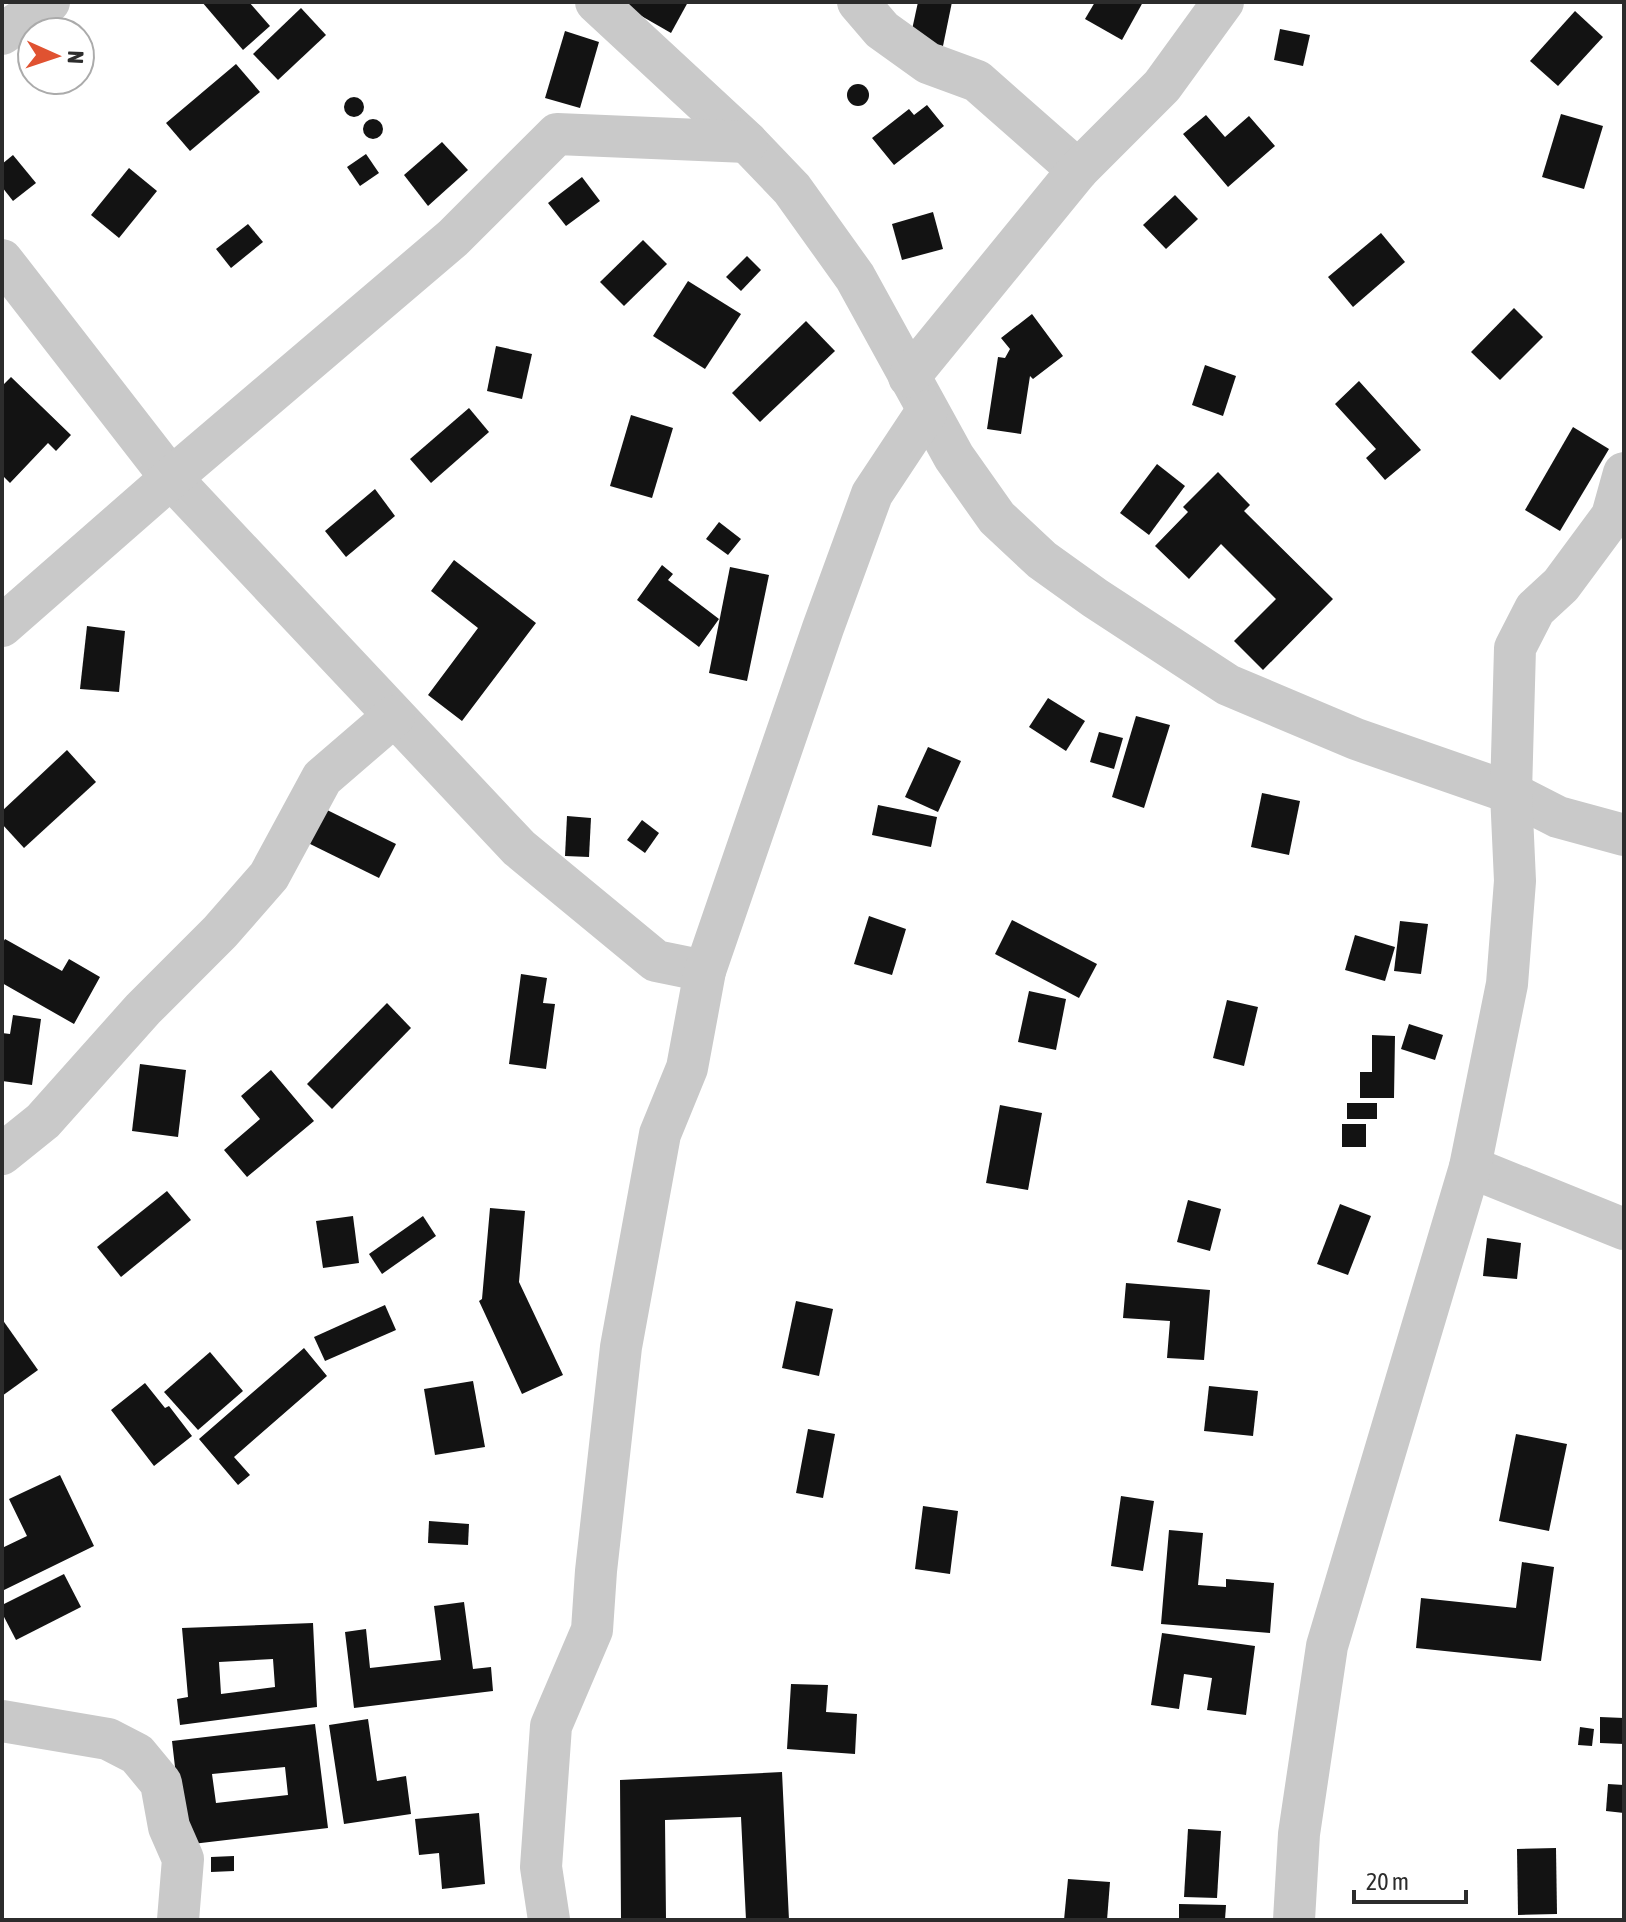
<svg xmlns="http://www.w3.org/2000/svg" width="1626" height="1922" font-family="'Asap Condensed',sans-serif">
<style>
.building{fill:#131313;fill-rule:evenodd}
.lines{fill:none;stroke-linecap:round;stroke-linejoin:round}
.minor{stroke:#c9c9c9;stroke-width:42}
</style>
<rect width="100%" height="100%" fill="#fff"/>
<g class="building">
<path d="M202 2H249L270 26 243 50Z"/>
<path d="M617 2H688L671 33Z"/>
<path d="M918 2H952L943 46 910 39Z"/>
<path d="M1095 2H1143L1122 40 1085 19Z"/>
<path d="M301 8 326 35 278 80 253 54Z"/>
<path d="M1575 11 1603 37 1558 86 1530 61Z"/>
<path d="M1280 29 1310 35 1303 66 1274 60Z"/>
<path d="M565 31 599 42 580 108 545 98Z"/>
<path d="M236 64 260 92 190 151 166 123Z"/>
<circle cx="858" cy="95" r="11"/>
<circle cx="354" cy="107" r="10"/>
<path d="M927 105 944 126 894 165 872 138 909 109 914 115Z"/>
<path d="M1561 114 1603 126 1584 189 1542 177Z"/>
<path d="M1206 115 1225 137 1249 116 1275 146 1228 187 1183 134Z"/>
<circle cx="373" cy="129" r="10"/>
<path d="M442 142 468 170 428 206 404 175Z"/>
<path d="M366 154 379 173 360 186 347 167Z"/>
<path d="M13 155 36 183 13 201 2 187V164Z"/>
<path d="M129 168 157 191 119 238 91 215Z"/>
<path d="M582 177 600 201 566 226 548 203Z"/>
<path d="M1175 195 1198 219 1166 249 1143 225Z"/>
<path d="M933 212 943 249 902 260 892 224Z"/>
<path d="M248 224 263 242 231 268 216 249Z"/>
<path d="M1381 233 1405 262 1353 307 1328 277Z"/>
<path d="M643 240 667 264 624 306 600 282Z"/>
<path d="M747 256 761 270 741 291 726 277Z"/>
<path d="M688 281 741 314 705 369 653 336Z"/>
<path d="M1514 308 1543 337 1500 380 1471 352Z"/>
<path d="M1032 314 1063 356 1033 379 1030 376 1021 434 987 429 998 357 1005 358 1010 349 1001 338Z"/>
<path d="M806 321 835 351 760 422 732 393Z"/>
<path d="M496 346 532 354 522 399 487 391Z"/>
<path d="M1205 365 1236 376 1223 416 1192 405Z"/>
<path d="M11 377 71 435 56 451 48 443 10 483 2 475V386Z"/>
<path d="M1359 381 1421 450 1385 480 1366 458 1376 449 1335 404Z"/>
<path d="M469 408 489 432 431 483 410 459Z"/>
<path d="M631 415 673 428 652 498 610 486Z"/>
<path d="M1573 427 1609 449 1560 531 1525 510Z"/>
<path d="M1157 464 1185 486 1149 535 1120 513Z"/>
<path d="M1218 472 1250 505 1244 511 1333 599 1263 670 1234 641 1276 599 1221 544 1189 579 1155 546 1188 512 1183 507Z"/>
<path d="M375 489 395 516 346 557 325 531Z"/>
<path d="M719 522 741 539 728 555 706 539Z"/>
<path d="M454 560 536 623 462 721 428 695 478 628 431 591Z"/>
<path d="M662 565 673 574 668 580 719 619 699 647 637 600Z"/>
<path d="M730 567 769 575 747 681 709 673Z"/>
<path d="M87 626 125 631 119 692 80 689Z"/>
<path d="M1048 698 1085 721 1066 751 1029 727Z"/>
<path d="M1136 716 1170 725 1144 808 1112 797Z"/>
<path d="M1099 732 1123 738 1114 769 1090 762Z"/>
<path d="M928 747 961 761 938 812 905 797Z"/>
<path d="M67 750 96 782 24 848 2 824V811Z"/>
<path d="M1262 793 1300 801 1289 855 1251 847Z"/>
<path d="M878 805 937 817 931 847 872 835Z"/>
<path d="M319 806 396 844 379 878 302 840Z"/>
<path d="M567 816 591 818 589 857 565 856Z"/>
<path d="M642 820 659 833 645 853 627 840Z"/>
<path d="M869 916 906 929 892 975 854 964Z"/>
<path d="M1012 920 1097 964 1079 998 995 954Z"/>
<path d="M1400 921 1428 924 1421 974 1394 971Z"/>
<path d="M1355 935 1395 947 1385 981 1345 970Z"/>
<path d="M5 939 62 971 69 959 100 977 74 1024 2 983V944Z"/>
<path d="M521 974 547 978 543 1003 555 1004 546 1069 509 1064Z"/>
<path d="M1029 991 1066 999 1056 1050 1018 1042Z"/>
<path d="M1227 1000 1258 1007 1244 1066 1213 1058Z"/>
<path d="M387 1003 411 1028 332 1109 307 1084Z"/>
<path d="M13 1015 41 1019 32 1085 2 1081V1033L10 1034Z"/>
<path d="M1409 1024 1443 1035 1435 1060 1401 1049Z"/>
<path d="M1372 1035 1395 1036 1394 1098H1360V1072H1372Z"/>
<path d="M140 1064 186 1070 178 1137 132 1131Z"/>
<path d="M271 1070 314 1121 247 1177 224 1150 260 1119 241 1096Z"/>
<rect x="1347" y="1103" width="30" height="16"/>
<path d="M1000 1105 1042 1113 1028 1190 986 1183Z"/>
<rect x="1342" y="1124" width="24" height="23"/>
<path d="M167 1191 191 1220 121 1277 97 1247Z"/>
<path d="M1188 1200 1221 1209 1210 1251 1177 1242Z"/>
<path d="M1340 1204 1371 1216 1348 1275 1317 1264Z"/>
<path d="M490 1208 525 1211 519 1282 563 1375 522 1394 479 1301 482 1299Z"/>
<path d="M353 1216 359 1263 323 1268 316 1221Z"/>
<path d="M423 1216 436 1236 382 1274 369 1254Z"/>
<path d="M1487 1238 1521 1243 1517 1279 1483 1276Z"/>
<path d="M1126 1283 1210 1290 1204 1360 1167 1358 1170 1321 1123 1318Z"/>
<path d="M796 1301 833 1309 819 1376 782 1368Z"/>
<path d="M385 1305 396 1330 325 1361 314 1337Z"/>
<path d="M2 1319 38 1370 2 1396Z"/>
<path d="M304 1348 327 1376 234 1457 250 1475 238 1485 199 1439Z"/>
<path d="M210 1352 243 1391 198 1430 164 1392Z"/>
<path d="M473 1381 485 1447 435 1455 424 1389Z"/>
<path d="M145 1383 165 1408 169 1406 192 1436 154 1466 111 1410Z"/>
<path d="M1209 1386 1258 1391 1253 1436 1204 1431Z"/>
<path d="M808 1429 835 1434 823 1498 796 1493Z"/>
<path d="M1516 1434 1567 1444 1549 1531 1499 1521Z"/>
<path d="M60 1475 94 1546 2 1591V1548L27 1536 9 1499Z"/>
<path d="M1121 1496 1154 1501 1143 1571 1111 1566Z"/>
<path d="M923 1506 958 1511 950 1574 915 1569Z"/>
<path d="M429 1521 469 1524 468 1545 428 1543Z"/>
<path d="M1169 1530 1203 1533 1198 1585 1226 1587V1579L1274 1583 1270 1633 1161 1624Z"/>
<path d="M1522 1562 1554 1567 1541 1661 1416 1648 1421 1598 1516 1608Z"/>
<path d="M64 1574 81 1607 16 1640 2 1613V1605Z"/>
<path d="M464 1602 473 1669 491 1667 493 1691 354 1708 345 1632 366 1629 370 1668 441 1660 434 1606Z"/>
<path d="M313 1623 317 1707 180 1725 177 1699 188 1697 182 1628ZM273 1659 275 1687 221 1694 219 1662Z"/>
<path d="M1162 1633 1255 1646 1246 1715 1207 1710 1212 1678 1184 1674 1179 1709 1151 1705Z"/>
<path d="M791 1684 828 1685 826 1712 857 1714 855 1754 787 1749Z"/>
<path d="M1600 1717 1624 1718V1744L1600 1743Z"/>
<path d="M368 1719 377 1781 406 1776 411 1814 344 1824 329 1725Z"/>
<path d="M315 1724 328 1828 184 1845 172 1741ZM285 1767 288 1795 216 1803 212 1774Z"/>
<path d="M1580 1727 1594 1729 1592 1746 1578 1745Z"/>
<path d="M782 1772 789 1920H746L741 1817 665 1820 666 1920H621L620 1780Z"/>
<path d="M1608 1784 1624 1785V1813L1606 1811Z"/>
<path d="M479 1813 485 1884 442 1889 439 1853 419 1855 415 1819Z"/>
<path d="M1188 1829 1221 1831 1217 1898 1184 1897Z"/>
<path d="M1556 1848 1557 1914 1518 1915 1517 1849Z"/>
<path d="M234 1856V1871L211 1872V1857Z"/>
<path d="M1068 1879 1110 1882 1107 1920H1064Z"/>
<path d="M1179 1904 1226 1905 1225 1920H1179Z"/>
</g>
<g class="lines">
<g class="minor">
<path d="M596 2 747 142 792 189 855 277 954 457 997 518 1042 560 1095 598 1228 685 1356 739 1511 793 1558 817 1624 835"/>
<path d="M858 2 882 30 928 63 977 81 1078 170"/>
<path d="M2 34 49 2"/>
<path d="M2 260 171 478 519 848 656 961 705 971"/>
<path d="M909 377 1078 170 1162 86 1223 2"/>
<path d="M2 626 171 478 453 238 557 134 747 142"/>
<path d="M2 1154 43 1121 143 1009 220 932 269 876 322 778 394 716"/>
<path d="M1470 1167 1624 1229"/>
<path d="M2 1721 108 1739 137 1754 161 1783 169 1827 183 1859 178 1920"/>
<path d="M549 1920 541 1867 551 1726 592 1630 596 1571 621 1347 660 1134 687 1068 705 971 823 628 872 494 927 411"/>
<path d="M1294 1920 1299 1834 1327 1646 1470 1167 1507 984 1515 881 1511 793 1515 648 1535 609 1561 585 1612 516 1624 473"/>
</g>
</g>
<rect width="1626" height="1922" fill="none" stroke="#2c2c2c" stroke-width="8"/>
<g transform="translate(56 56) rotate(93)"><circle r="38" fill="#ffffff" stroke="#ababab" stroke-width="2"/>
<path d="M0-6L14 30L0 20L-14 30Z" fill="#e05231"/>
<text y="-12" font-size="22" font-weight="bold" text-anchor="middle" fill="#2c2c2c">N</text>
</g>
<path d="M1354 1890v12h112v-12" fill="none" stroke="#2c2c2c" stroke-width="4"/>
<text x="1366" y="1890" font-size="24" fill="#2c2c2c" stroke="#ffffff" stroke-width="6" paint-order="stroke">20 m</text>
</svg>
